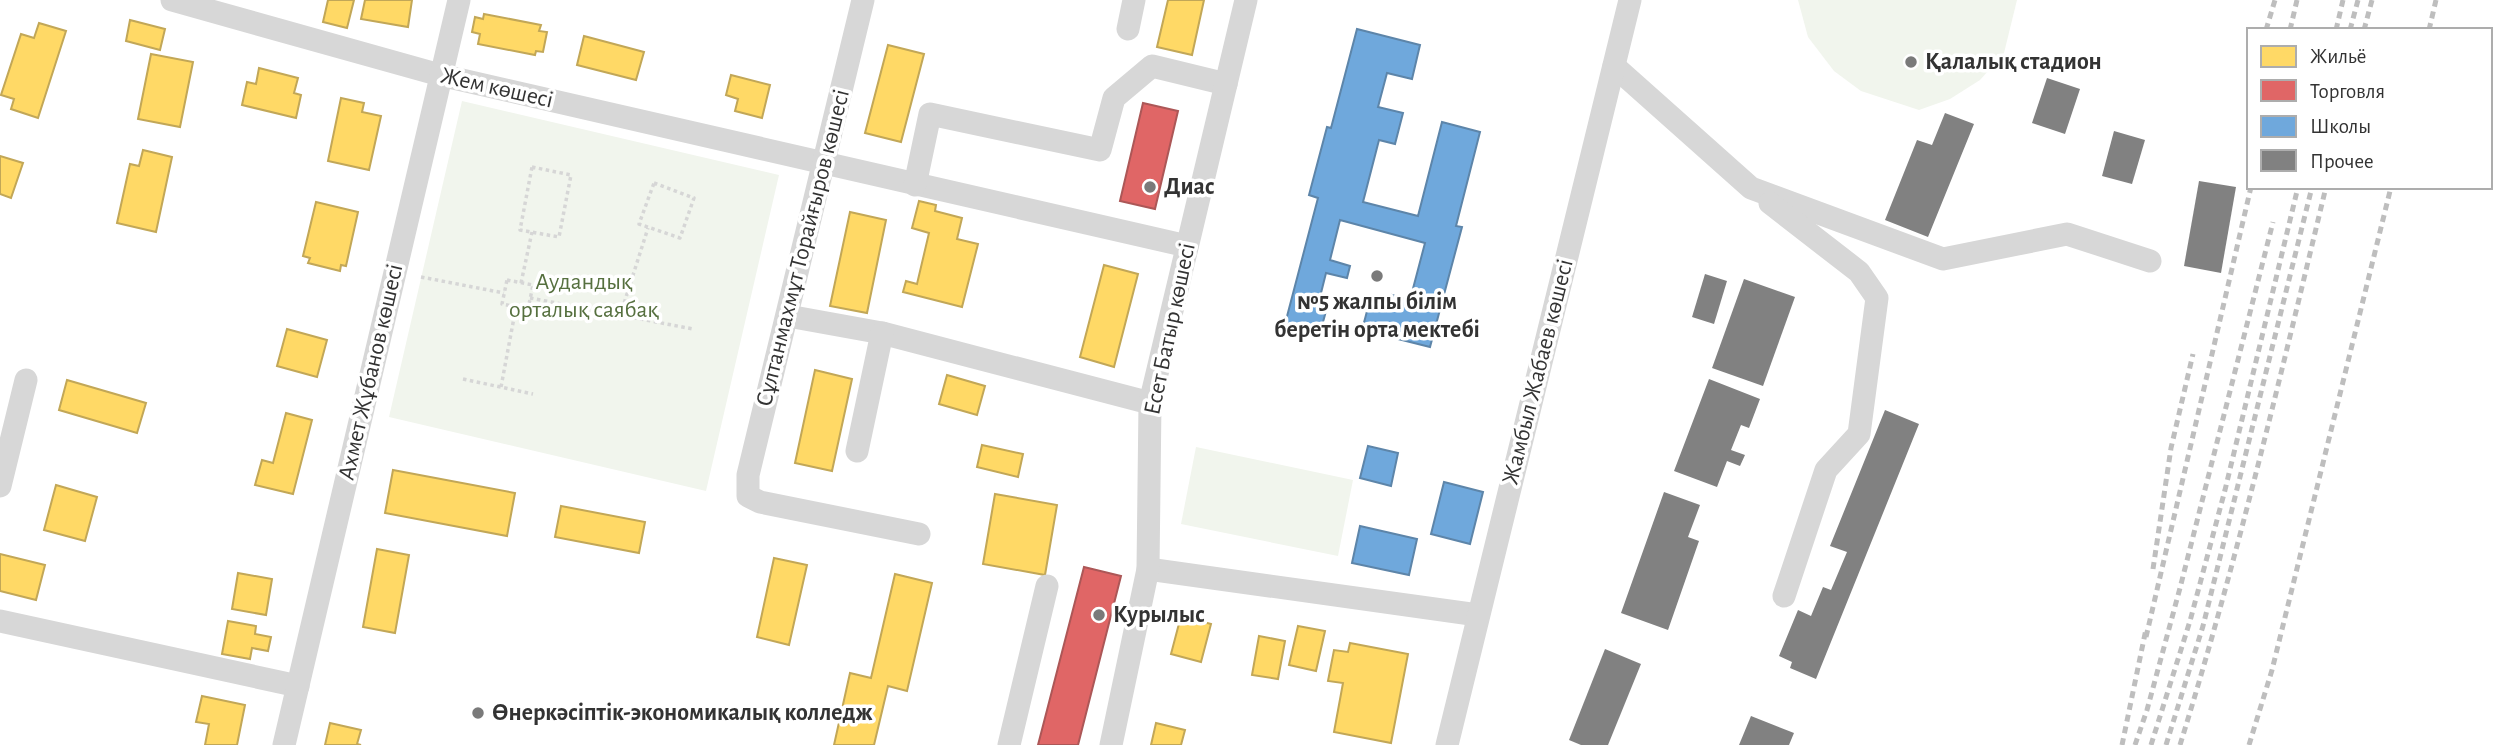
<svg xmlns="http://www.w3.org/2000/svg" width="2520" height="745" font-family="'Alegreya Sans',sans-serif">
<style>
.green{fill:#f1f5ed}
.homes{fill:#ffd966;stroke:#c2a757;stroke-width:2}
.shops{fill:#e06666;stroke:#ac5757;stroke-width:2}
.schools{fill:#6fa8dc;stroke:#5d85a9;stroke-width:2}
.building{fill:#818181}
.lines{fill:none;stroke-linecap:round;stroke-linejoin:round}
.path{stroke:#d6d6d6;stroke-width:3.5;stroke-dasharray:3.5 3.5;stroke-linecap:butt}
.minor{stroke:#d7d7d7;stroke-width:23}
.rail{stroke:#bebebe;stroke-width:5;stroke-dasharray:7 5;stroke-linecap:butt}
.poi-dot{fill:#7a7a7a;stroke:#fff;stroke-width:2.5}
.labels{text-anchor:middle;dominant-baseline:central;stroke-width:7;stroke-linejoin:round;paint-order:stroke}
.poi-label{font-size:24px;font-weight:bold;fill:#333;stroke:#fff;text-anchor:start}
.street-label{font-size:24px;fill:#333;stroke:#fff}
.park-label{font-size:24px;fill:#56703f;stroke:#fff}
</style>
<rect width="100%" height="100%" fill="#fff"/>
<g class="green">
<path d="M1798 0H2017L2004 53 1980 80 1950 99 1919 110 1861 91 1834 71 1808 37Z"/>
<path d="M462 101 779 175 706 491 389 417Z"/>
<path d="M1196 447 1353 480 1338 556 1181 524Z"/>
</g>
<g class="homes">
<path d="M328 0H354L347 28 323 22Z"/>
<path d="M365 0H412L408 27 361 19Z"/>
<path d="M1168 0H1204L1192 55 1157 47Z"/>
<path d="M484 14 541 25 539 31 547 32 543 52 536 51 535 55 478 44 480 34 472 32 475 17 483 19Z"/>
<path d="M130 20 165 29 160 50 126 41Z"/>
<path d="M39 23 66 31 38 118 11 109 14 99 1 95 21 34 34 38Z"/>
<path d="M584 36 644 52 636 80 577 65Z"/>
<path d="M888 45 924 54 901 142 865 133Z"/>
<path d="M151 54 193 62 180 127 138 119Z"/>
<path d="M259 68 298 78 294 93 301 95 296 118 242 105 247 82 256 84Z"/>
<path d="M731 75 770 85 762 118 735 111 738 99 726 95Z"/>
<path d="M341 98 364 103 362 112 381 116 369 170 328 161Z"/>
<path d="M143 150 172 157 156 232 117 223 130 164 139 166Z"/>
<path d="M0 156 23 163 11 198 0 194Z"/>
<path d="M919 201 936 205 935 211 962 218 957 239 978 244 962 307 903 292 906 281 917 284 929 233 912 228Z"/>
<path d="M316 202 358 212 346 266 341 265 340 271 308 263 310 258 303 256Z"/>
<path d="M850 212 886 220 867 313 830 306Z"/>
<path d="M1104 265 1138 274 1114 367 1080 357Z"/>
<path d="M287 329 327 340 317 377 277 366Z"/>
<path d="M815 370 852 379 832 471 795 463Z"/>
<path d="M947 375 985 386 977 415 939 404Z"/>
<path d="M67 380 146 403 137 433 59 410Z"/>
<path d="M286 413 312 420 293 494 255 485 262 460 273 463Z"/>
<path d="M982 445 1023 454 1018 477 977 467Z"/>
<path d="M393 470 515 493 507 536 385 513Z"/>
<path d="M56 485 97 497 85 541 44 530Z"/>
<path d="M995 494 1057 505 1045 575 983 564Z"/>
<path d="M561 506 645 522 639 553 555 537Z"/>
<path d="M377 549 409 555 395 633 363 627Z"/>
<path d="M0 554 45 565 36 600 0 591Z"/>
<path d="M774 558 807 565 789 645 757 637Z"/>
<path d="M238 573 272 579 266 615 232 609Z"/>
<path d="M895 574 932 583 907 691 888 686 874 745H834L850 673 871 678Z"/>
<path d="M1181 616 1211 624 1201 662 1171 654Z"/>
<path d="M228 621 256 626 255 634 271 637 268 651 252 648 250 659 222 654Z"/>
<path d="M1298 626 1325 631 1316 671 1289 665Z"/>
<path d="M1259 636 1285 641 1278 679 1252 675Z"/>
<path d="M1350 643 1408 654 1391 743 1334 732 1343 683 1328 681 1334 650 1348 652Z"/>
<path d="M202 696 245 705 237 745H205L209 724 196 722Z"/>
<path d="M330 723 361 730 357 744 361 745H325Z"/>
<path d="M1156 723 1185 730 1181 745H1151Z"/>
</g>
<g class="shops">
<path d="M1143 103 1178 111 1155 209 1120 201Z"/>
<path d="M1084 567 1121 576 1078 745H1038Z"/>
</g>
<g class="schools">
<path d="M1357 29 1420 45 1412 79 1387 73 1378 107 1403 113 1395 144 1379 140 1363 202 1418 216 1442 122 1480 132 1456 226 1462 227 1430 347 1362 330 1370 300 1389 306 1392 295 1410 300 1425 243 1340 220 1330 260 1350 266 1347 278 1326 273 1317 309 1326 311 1320 333 1285 324 1318 198 1309 195 1327 127 1331 128Z"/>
<path d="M1368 446 1398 453 1391 486 1360 478Z"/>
<path d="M1444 482 1483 492 1470 544 1431 534Z"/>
<path d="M1360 526 1417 539 1409 575 1352 563Z"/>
</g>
<g class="building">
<path d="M2047 78 2080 89 2065 134 2032 123Z"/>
<path d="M1945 113 1974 124 1928 237 1885 220 1917 140 1932 145Z"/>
<path d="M2114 131 2145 140 2132 184 2102 176Z"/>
<path d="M2199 181 2236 187 2221 273 2184 266Z"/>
<path d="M1705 274 1727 281 1714 324 1692 317Z"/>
<path d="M1744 279 1795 297 1763 386 1712 368Z"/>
<path d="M1709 379 1760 399 1749 428 1741 425 1731 450 1745 455 1740 466 1727 461 1717 487 1674 471Z"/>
<path d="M1885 410 1919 424 1816 679 1790 668 1792 662 1779 656 1798 610 1811 616 1823 587 1831 590 1847 552 1830 546Z"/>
<path d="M1664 492 1700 505 1688 537 1699 541 1668 630 1621 613Z"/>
<path d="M1605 649 1641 664 1608 745H1581L1569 740Z"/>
<path d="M1751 716 1794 733 1789 745H1739Z"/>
</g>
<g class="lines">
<g class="path">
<path d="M532 167 571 175 559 237 520 230Z"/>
<path d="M654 183 694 198 680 238 639 224Z"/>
<path d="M421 277 504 293"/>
<path d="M507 280 533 285 528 309 502 304Z"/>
<path d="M521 283 532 232"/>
<path d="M530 298 693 329"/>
<path d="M620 316 648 228"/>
<path d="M463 379 533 394"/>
<path d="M501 387 516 307"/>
</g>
<g class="minor">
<path d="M172 0 440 75 1187 246"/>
<path d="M863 0 748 475V496L760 502 919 534"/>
<path d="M1128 29 1134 0"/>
<path d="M1614 66 1751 188 1943 259 2067 234 2150 261"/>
<path d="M915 185 930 114 1100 150 1114 98 1152 66 1226 84"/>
<path d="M1770 203 1859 272 1877 298 1859 434 1826 470 1784 596"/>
<path d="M788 316 882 333 1150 403"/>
<path d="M857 451 882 333"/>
<path d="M0 486 26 380"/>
<path d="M1148 569 1478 615"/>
<path d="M0 621 298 686"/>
<path d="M284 745 459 0"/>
<path d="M1009 745 1047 586"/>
<path d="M1111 745 1148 569 1150 403 1246 0"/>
<path d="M1447 745 1630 0"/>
</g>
<g class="rail">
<path d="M2266 30 2275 0"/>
<path d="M2290 30 2297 0"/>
<path d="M2336 30 2343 0"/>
<path d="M2350 30 2358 0"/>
<path d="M2364 30 2372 0"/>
<path d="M2429 30 2436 0"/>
<path d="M2153 569 2171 448 2193 354"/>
<path d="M2146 637 2251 187"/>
<path d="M2122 745 2146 629"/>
<path d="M2135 745 2147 710 2180 588 2273 222"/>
<path d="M2151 745 2190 621 2225 490 2298 187"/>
<path d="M2166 745 2203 626 2312 187"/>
<path d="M2180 745C2237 561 2281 374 2326 187"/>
<path d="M2249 745 2272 670 2391 187"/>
</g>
</g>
<g class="poi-dot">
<circle cx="1911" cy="62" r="7"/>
<circle cx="1150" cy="187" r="7"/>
<circle cx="1377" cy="276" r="7"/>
<circle cx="1099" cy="615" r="7"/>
<circle cx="478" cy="713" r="7"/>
</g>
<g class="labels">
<g class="poi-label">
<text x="1925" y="62">Қалалық стадион</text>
<text x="1164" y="187">Диас</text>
<text x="1377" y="302" text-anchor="middle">№5 жалпы білім<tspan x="1377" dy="28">беретін орта мектебі</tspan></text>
<text x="1113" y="615">Курылыс</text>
<text x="492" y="713">Өнеркәсіптік-экономикалық колледж</text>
</g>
<g class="street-label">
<text transform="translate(497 88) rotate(13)">Жем көшесі</text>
<text transform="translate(803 248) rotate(-76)">Сұлтанмахмұт Торайғыров көшесі</text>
<text transform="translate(1170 329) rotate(-78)">Есет Батыр көшесі</text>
<text transform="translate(371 372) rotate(-77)">Ахмет Жұбанов көшесі</text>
<text transform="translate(1538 372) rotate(-76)">Жамбыл Жабаев көшесі</text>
</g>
<g class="park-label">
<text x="584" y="282">Аудандық<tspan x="584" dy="28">орталық саябақ</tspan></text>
</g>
</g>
<rect x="2247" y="28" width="245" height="161" fill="#ffffff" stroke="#adadad" stroke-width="2"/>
<rect x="2261" y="46" width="35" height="21" fill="#ffd966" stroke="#adadad" stroke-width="2"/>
<text x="2310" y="63" font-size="21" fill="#333333">Жильё</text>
<rect x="2261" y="80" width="35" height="21" fill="#e06666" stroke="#adadad" stroke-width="2"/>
<text x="2310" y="98" font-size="21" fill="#333333">Торговля</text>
<rect x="2261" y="116" width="35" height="21" fill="#6fa8dc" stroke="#adadad" stroke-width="2"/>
<text x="2310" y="133" font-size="21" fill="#333333">Школы</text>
<rect x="2261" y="150" width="35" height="21" fill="#818181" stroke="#adadad" stroke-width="2"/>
<text x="2310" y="168" font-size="21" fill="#333333">Прочее</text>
</svg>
